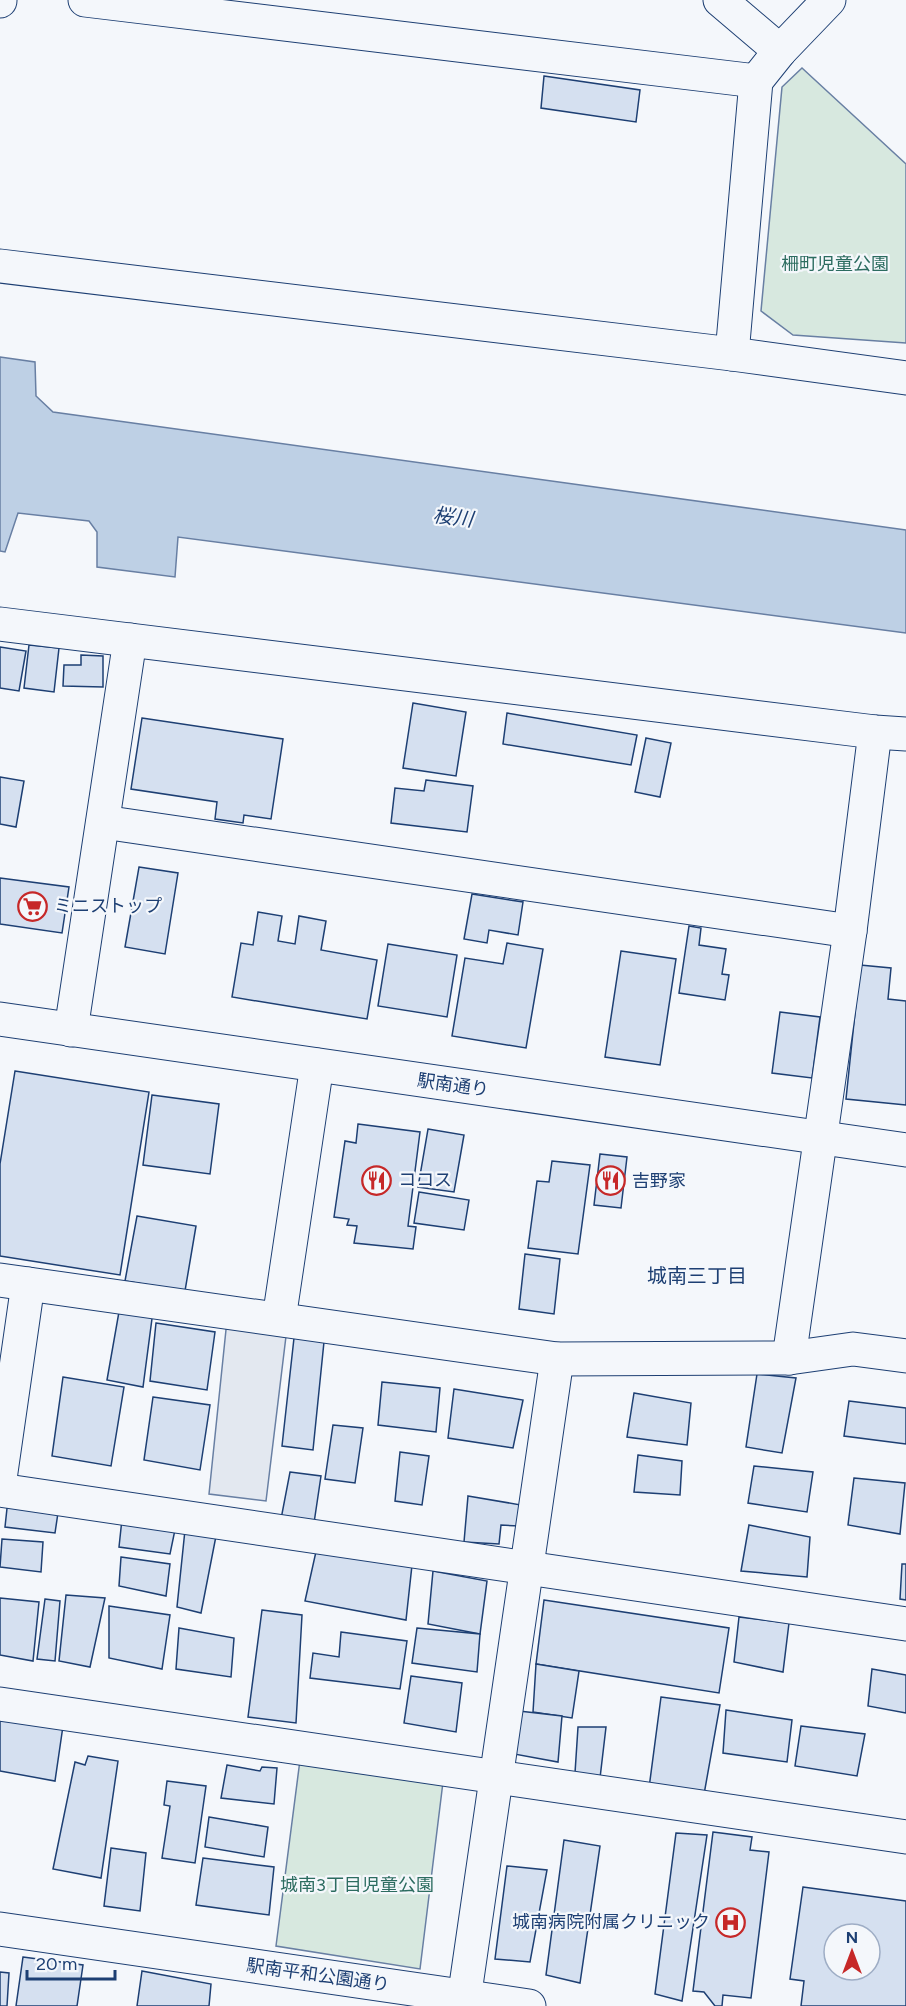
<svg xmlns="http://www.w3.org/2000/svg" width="906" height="2006" font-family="Figtree,'Noto Sans JP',sans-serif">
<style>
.green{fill:#d7e8df;stroke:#687fa3;stroke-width:1.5}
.parking{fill:#e3e8f0;stroke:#687fa3;stroke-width:1.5}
.water{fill:#bed0e5;stroke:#687fa3;stroke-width:1.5}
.building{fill:#d5e0f0;stroke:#1d3f73;stroke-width:1.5;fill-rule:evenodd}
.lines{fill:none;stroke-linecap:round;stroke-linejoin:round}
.minor-casing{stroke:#1d3f73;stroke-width:35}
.minor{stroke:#f4f7fb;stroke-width:33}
.labels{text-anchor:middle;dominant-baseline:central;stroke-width:4.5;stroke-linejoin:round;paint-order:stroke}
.park-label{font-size:18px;fill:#2c6c60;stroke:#f4f7fb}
.poi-label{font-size:18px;fill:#1d3f73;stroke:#f4f7fb;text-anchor:start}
.street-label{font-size:18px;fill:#1d3f73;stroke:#f4f7fb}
.water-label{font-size:20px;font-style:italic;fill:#1d3f73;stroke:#f4f7fb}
.neighbourhood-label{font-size:20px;fill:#1d3f73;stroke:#f4f7fb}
</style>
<rect width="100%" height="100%" fill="#f4f7fb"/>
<g class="green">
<path d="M802 68 906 164V343L793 335 761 311 782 87Z"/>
<path d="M300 1760 443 1782 420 1969 276 1946Z"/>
</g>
<path class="parking" d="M227 1320 287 1328 266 1501 209 1494Z"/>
<path class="water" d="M0 357 35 362 36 396 53 412 906 530V633L178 537 175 577 97 567V532L89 521 18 513 5 552 0 551Z"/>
<g class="building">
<path d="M544 76 640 90 636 122 541 108Z"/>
<path d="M29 645 59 648 54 692 24 688Z"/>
<path d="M0 647 26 651 19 691 0 688Z"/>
<path d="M81 655 103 656V687L63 686 64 665H81Z"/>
<path d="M413 703 466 712 456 776 403 768Z"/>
<path d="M507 713 637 735 631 765 503 744Z"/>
<path d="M142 718 283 739 271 819 244 815 243 823 215 819 217 802 131 789Z"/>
<path d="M646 738 671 743 660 797 635 792Z"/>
<path d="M0 777 24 781 16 827 0 824Z"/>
<path d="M426 780 473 786 467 832 391 823 395 788 424 791Z"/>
<path d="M139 867 178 873 165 954 125 947Z"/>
<path d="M0 878 69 887 62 933 0 924Z"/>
<path d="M472 894 523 902 518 935 489 930 487 943 464 939Z"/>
<path d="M258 912 282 916 278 941 295 944 299 916 326 921 321 950 377 960 367 1019 232 997 241 943 253 945Z"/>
<path d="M689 926 701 928 699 945 726 949 722 974 729 975 725 1000 679 993Z"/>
<path d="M507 943 543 949 526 1048 452 1036 465 958 503 964Z"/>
<path d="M388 944 457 955 447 1017 378 1006Z"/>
<path d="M621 951 676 959 660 1065 605 1057Z"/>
<path d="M860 965 891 968 888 999 906 1001V1105L846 1099Z"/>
<path d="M780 1012 820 1017 812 1078 772 1073Z"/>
<path d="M15 1071 149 1092 120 1275 0 1256V1164Z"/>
<path d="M152 1095 219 1104 210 1174 143 1165Z"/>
<path d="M358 1124 420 1132 408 1226 416 1227 413 1249 354 1243 357 1226 347 1225 349 1219 334 1217 345 1141 356 1143Z"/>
<path d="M428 1129 464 1135 454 1192 418 1187Z"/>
<path d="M600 1154 627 1157 621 1208 594 1205Z"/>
<path d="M552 1161 590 1165 578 1254 528 1248 537 1181 549 1182Z"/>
<path d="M419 1192 469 1200 464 1230 414 1223Z"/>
<path d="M137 1216 196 1226 185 1291 125 1281Z"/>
<path d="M525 1254 560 1259 554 1314 519 1309Z"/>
<path d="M120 1306 153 1311 143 1387 107 1380Z"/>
<path d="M156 1323 215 1332 207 1390 150 1381Z"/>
<path d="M295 1329 325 1332 313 1450 282 1446Z"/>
<path d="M757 1374 796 1378 782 1453 746 1447Z"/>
<path d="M63 1377 124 1387 111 1466 52 1456Z"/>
<path d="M382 1382 440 1388 436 1432 378 1425Z"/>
<path d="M454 1389 523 1400 513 1448 448 1438Z"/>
<path d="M634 1393 691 1403 687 1445 627 1437Z"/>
<path d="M153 1397 210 1405 200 1470 144 1460Z"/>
<path d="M849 1401 906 1408V1444L844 1436Z"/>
<path d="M333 1425 363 1428 355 1483 325 1479Z"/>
<path d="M400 1452 429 1456 422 1505 395 1501Z"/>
<path d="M638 1455 682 1461 680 1495 634 1492Z"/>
<path d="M754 1466 813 1472 807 1512 748 1503Z"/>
<path d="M290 1472 321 1476 314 1523 281 1519Z"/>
<path d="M854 1478 905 1483 900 1534 848 1525Z"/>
<path d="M468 1496 521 1505 519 1526 501 1525 499 1544 464 1542Z"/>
<path d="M8 1499 59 1506 55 1533 5 1527Z"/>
<path d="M122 1519 176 1525 170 1554 119 1547Z"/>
<path d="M749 1525 810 1537 807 1577 741 1571Z"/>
<path d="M185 1530 217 1531 201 1613 177 1607Z"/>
<path d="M2 1539 43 1542 41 1572 0 1567Z"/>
<path d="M317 1547 412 1565 406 1620 305 1601Z"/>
<path d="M121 1557 170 1564 166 1596 119 1586Z"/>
<path d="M902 1564H906V1600L900 1599Z"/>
<path d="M433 1571 487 1581 480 1634 428 1624Z"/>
<path d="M66 1595 105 1598 90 1667 59 1661Z"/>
<path d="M0 1598 39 1602 33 1661 0 1655Z"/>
<path d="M45 1599 60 1601 55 1661 37 1659Z"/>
<path d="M544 1600 729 1628 719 1693 536 1664Z"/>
<path d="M109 1606 170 1615 162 1669 109 1658Z"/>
<path d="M262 1610 302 1615 296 1723 248 1717Z"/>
<path d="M739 1617 789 1623 783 1672 734 1662Z"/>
<path d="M179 1628 234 1638 231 1677 176 1669Z"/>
<path d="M417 1628 480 1634 477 1672 412 1663Z"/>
<path d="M341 1632 407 1641 400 1689 310 1678 313 1653 339 1657Z"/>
<path d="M536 1664 579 1671 572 1718 533 1712Z"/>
<path d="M872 1669 906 1675V1713L868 1706Z"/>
<path d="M411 1676 462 1683 456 1732 404 1723Z"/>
<path d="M661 1697 720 1705 703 1800 649 1788Z"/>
<path d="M726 1710 792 1720 787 1762 723 1753Z"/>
<path d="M519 1711 562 1716 558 1762 514 1754Z"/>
<path d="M0 1717 63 1726 55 1781 0 1771Z"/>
<path d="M801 1726 865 1734 857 1776 795 1766Z"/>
<path d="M578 1727H606L600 1778 575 1773Z"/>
<path d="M88 1756 118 1761 101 1878 53 1869 75 1762 85 1765Z"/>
<path d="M227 1765 260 1771 262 1767 277 1768 274 1804 221 1798Z"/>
<path d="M167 1781 206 1786 195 1863 162 1858 170 1806 164 1805Z"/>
<path d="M209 1817 268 1827 264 1857 205 1847Z"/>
<path d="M713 1832 752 1837 750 1850 769 1852 751 1998 723 1995 722 2006H715L704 1992 693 1991Z"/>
<path d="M676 1833 707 1835 682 2001 655 1994Z"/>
<path d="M564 1840 600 1846 580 1983 546 1975Z"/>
<path d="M111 1848 146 1853 140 1911 104 1906Z"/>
<path d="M203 1858 274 1867 269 1915 196 1905Z"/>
<path d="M507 1866 547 1870 530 1962 495 1959Z"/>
<path d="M803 1887 906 1901V2006H801L804 1981 790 1979ZM834 1934H870V1970H834Z"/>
<path d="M23 1957 83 1965 77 2006H16Z"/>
<path d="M142 1971 211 1984 209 2006H137Z"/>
<path d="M0 1972 9 1973 7 2006H0Z"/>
</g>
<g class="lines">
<defs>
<g id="minor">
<path d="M85 0 756 81"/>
<path d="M720 0 780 51"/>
<path d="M0 1V0"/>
<path d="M0 266 732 354 906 378"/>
<path d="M732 354 756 81 780 51 829 0"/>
<path d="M0 624 875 732 906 734"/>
<path d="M103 822 850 931"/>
<path d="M0 1019 906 1150"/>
<path d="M71 1030 130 640"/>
<path d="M0 1280 557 1359 789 1358 853 1349 906 1356"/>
<path d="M279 1319 317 1065"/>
<path d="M789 1358 850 931 875 732"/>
<path d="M0 1479 28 1284"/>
<path d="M0 1490 906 1624"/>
<path d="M0 1704 906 1837"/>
<path d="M0 1929 529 2006"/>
<path d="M463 2006 557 1359"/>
</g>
</defs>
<use href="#minor" class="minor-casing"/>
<use href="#minor" class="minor"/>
</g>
<defs>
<symbol id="supermarket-ring" viewBox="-11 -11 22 22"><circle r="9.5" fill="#f4f7fb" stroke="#c62828" stroke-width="1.5"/><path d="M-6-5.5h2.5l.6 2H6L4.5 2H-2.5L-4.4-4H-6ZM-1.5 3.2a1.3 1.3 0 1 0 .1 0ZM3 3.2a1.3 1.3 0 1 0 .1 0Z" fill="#c62828"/></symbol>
<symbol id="restaurant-ring" viewBox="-11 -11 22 22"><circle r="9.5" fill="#f4f7fb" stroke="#c62828" stroke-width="1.5"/><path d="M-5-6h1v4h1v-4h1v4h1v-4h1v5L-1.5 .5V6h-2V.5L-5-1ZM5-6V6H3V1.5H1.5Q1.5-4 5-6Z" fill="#c62828"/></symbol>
<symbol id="hospital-ring" viewBox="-11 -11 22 22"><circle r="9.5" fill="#f4f7fb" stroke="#c62828" stroke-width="1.5"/><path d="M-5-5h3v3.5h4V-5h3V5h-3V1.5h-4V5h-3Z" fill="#c62828"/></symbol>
</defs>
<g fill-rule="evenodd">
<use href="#supermarket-ring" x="16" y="890" width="33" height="33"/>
<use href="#restaurant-ring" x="360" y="1164" width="33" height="33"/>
<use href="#restaurant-ring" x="594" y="1164" width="33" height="33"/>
<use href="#hospital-ring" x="714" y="1906" width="33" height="33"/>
</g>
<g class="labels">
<g class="park-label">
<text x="835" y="264">柵町児童公園</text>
<text x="357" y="1885">城南3丁目児童公園</text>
</g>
<g class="poi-label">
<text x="54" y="906">ミニストップ</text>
<text x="398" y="1180">ココス</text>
<text x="632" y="1181">吉野家</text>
<text x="710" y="1922" text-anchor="end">城南病院附属クリニック</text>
</g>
<g class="street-label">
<text transform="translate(453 1085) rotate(8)">駅南通り</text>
<text transform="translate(318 1975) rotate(8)">駅南平和公園通り</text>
</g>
<g class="water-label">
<text transform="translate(453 517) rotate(7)">桜川</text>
</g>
<g class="neighbourhood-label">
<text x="697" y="1276">城南三丁目</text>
</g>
</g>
<g transform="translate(852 1952)"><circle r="28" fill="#f4f7fb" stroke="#9eadc5" stroke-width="1.5"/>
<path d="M0-4.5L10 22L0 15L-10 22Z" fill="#c62828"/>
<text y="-9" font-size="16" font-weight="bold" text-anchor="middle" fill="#1d3f73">N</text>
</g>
<path d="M27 1970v9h88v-9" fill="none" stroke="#1d3f73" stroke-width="3"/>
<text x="36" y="1970" font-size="18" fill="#1d3f73" stroke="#f4f7fb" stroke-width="4.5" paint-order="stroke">20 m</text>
</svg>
